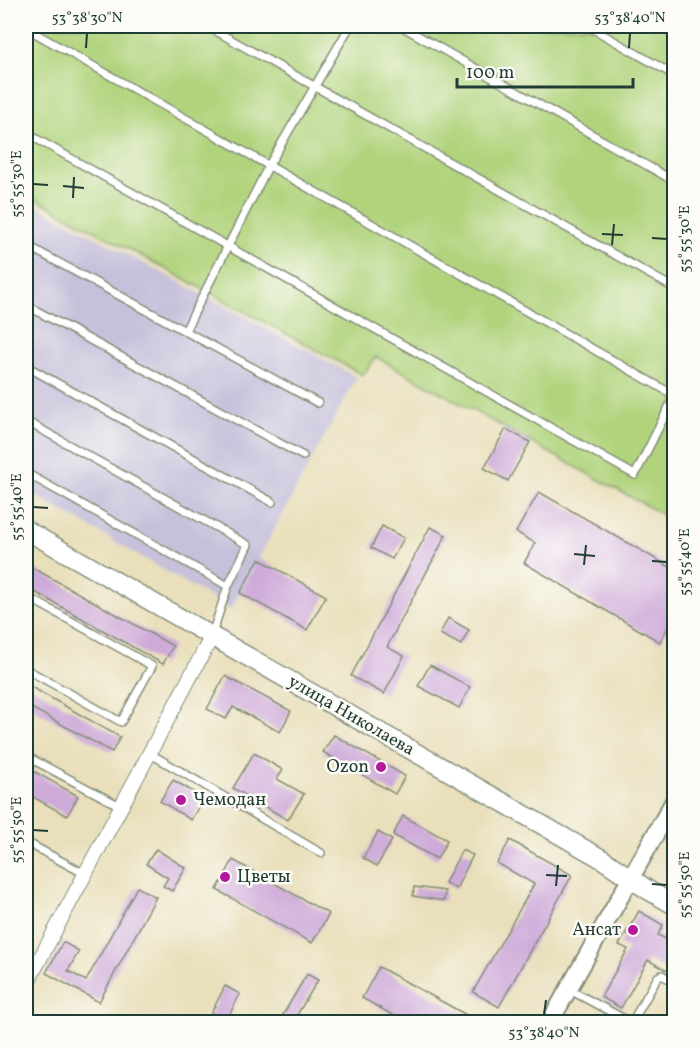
<svg xmlns="http://www.w3.org/2000/svg" width="700" height="1048" font-family="Vollkorn,serif">
<style>
.industrial{fill:#c6c0da}
.green{fill:#b0d37c;stroke:#688858;stroke-width:1.5}
.building{fill:#ceaad9}
.lines{fill:none;stroke-linecap:round;stroke-linejoin:round}
.service-casing{stroke:#848e78;stroke-width:10}
.minor-casing{stroke:#848e78;stroke-width:16}
.tertiary-casing{stroke:#848e78;stroke-width:20}
.secondary-casing{stroke:#848e78;stroke-width:21}
.service{stroke:#fff;stroke-width:7}
.minor{stroke:#fff;stroke-width:14}
.tertiary{stroke:#fff;stroke-width:16}
.secondary{stroke:#fff;stroke-width:18}
.ticks{fill:none;stroke:#1f3d34;stroke-width:2}
.poi-dot{fill:#b5179e;stroke:#fdfcf7;stroke-width:2}
.labels{text-anchor:middle;dominant-baseline:central;stroke-width:5;stroke-linejoin:round;paint-order:stroke}
.street-label{font-size:18px;fill:#1f3d34;stroke:#fdfcf7}
.poi-label{font-size:18px;fill:#1f3d34;stroke:#fdfcf7;text-anchor:end}
.neatline{fill:none;stroke:#1f3d34;stroke-width:2}
.ticks-label{font-size:15px;text-anchor:middle;fill:#1f3d34}
</style>
<rect width="100%" height="100%" fill="#fdfcf7"/>
<filter id="ink" filterUnits="userSpaceOnUse"><feTurbulence type="fractalNoise" baseFrequency=".0167" numOctaves="2"/><feDisplacementMap in="SourceGraphic" scale="12" xChannelSelector="R" yChannelSelector="G"/><feConvolveMatrix kernelMatrix="1 2 1 2 8 2 1 2 1" color-interpolation-filters="sRGB"/></filter>
<filter id="wash" filterUnits="userSpaceOnUse"><feTurbulence type="fractalNoise" baseFrequency=".008" numOctaves="4" result="noise"/><feDisplacementMap in="SourceGraphic" scale="24" xChannelSelector="R" yChannelSelector="G"/><feGaussianBlur stdDeviation="1.35" result="paint"/><feColorMatrix in="noise" values="0 0 0 0 0 0 0 0 0 0 0 0 0 0 0 0 0 1.4 0 .05"/><feComposite in="paint" operator="in"/></filter>
<g filter="url(#wash)">
<rect width="100%" height="100%" fill="#e9dfbb"/>
<path class="industrial" d="M26 200 357 377 231 609 26 490Z"/>
<path class="green" d="M26 26H674V521L376 357 363 375 26 194Z"/>
<g id="blocks">
<g class="building">
<path d="M506 429 530 442 508 481 484 468Z"/>
<path d="M539 492 675 570V627L670 624 660 642 524 563 535 543 516 532Z"/>
<path d="M382 526 404 538 392 559 371 548Z"/>
<path d="M430 527 446 535 387 647 404 656 384 694 351 676Z"/>
<path d="M259 559 326 596 307 630 240 593Z"/>
<path d="M26 564 173 646 163 664 26 587Z"/>
<path d="M448 618 469 630 461 645 440 634Z"/>
<path d="M430 665 470 687 459 708 418 686Z"/>
<path d="M225 676 291 711 280 732 233 707 226 719 207 709Z"/>
<path d="M26 684 120 737 112 752 26 705Z"/>
<path d="M334 735 405 776 395 794 323 752Z"/>
<path d="M254 753 283 770 277 779 304 794 288 820 233 788Z"/>
<path d="M26 767 78 796 67 816 26 793Z"/>
<path d="M173 780 204 798 191 820 160 801Z"/>
<path d="M403 816 447 840 437 859 393 835Z"/>
<path d="M378 832 392 840 377 866 363 858Z"/>
<path d="M510 840 572 875 499 1007 473 992 534 884 497 863Z"/>
<path d="M156 849 186 868 172 891 163 886 168 878 146 864Z"/>
<path d="M462 850 473 855 456 889 445 883Z"/>
<path d="M233 860 329 914 312 943 217 890Z"/>
<path d="M137 887 156 897 99 1002 46 973 63 942 79 951 68 971 86 981Z"/>
<path d="M414 887 445 891 444 901 413 896Z"/>
<path d="M639 911 663 925 658 935 675 944V975L648 960 621 1008 601 997 628 949 619 945Z"/>
<path d="M379 967 481 1023H407L362 998Z"/>
<path d="M307 974 318 980 292 1023H278Z"/>
<path d="M225 986 240 994 225 1023H206Z"/>
</g>
</g>
</g>
<g filter="url(#ink)">
<use href="#blocks" fill-opacity="0" stroke="#848e78" stroke-width="1.5"/>
<g class="lines">
<defs>
<g id="service">
<path d="M207 26 674 288"/>
<path d="M401 26 674 181"/>
<path d="M588 26 674 75"/>
<path d="M26 28 674 395"/>
<path d="M26 133 635 475 674 397"/>
<path d="M26 245 318 403"/>
<path d="M26 305 303 456"/>
<path d="M185 331 269 165 350 26"/>
<path d="M26 366 272 502"/>
<path d="M26 421 248 545 228 586 212 634"/>
<path d="M26 473 228 586"/>
<path d="M26 596 152 666 121 722 26 669"/>
<path d="M149 753 321 853"/>
<path d="M26 756 120 806"/>
<path d="M26 842 85 874"/>
<path d="M26 957 37 963"/>
<path d="M568 989 630 1022"/>
<path d="M632 1022 658 977 662 975 674 982"/>
</g>
<path id="minor" d="M26 985 212 636"/>
<path id="tertiary" d="M550 1022 674 801"/>
<path id="secondary" d="M26 530 602 859 648 890 674 905"/>
</defs>
<use href="#service" class="service-casing"/>
<use href="#minor" class="minor-casing"/>
<use href="#tertiary" class="tertiary-casing"/>
<use href="#secondary" class="secondary-casing"/>
<use href="#service" class="service"/>
<use href="#minor" class="minor"/>
<use href="#tertiary" class="tertiary"/>
<use href="#secondary" class="secondary"/>
</g>
</g>
<path class="ticks" d="M86 48 87 33M629 48 630 33M33 184 48 185M63 186 84 188M73 198 74 177M602 234 623 235M652 238 667 239M612 245 614 224M33 507 48 508M574 554 595 556M652 561 667 562M584 565 586 545M33 830 48 831M546 875 567 876M652 884 667 885M556 886 558 865M544 1015 546 1000"/>
<g class="poi-dot">
<circle cx="381" cy="767" r="6"/>
<circle cx="181" cy="800" r="6"/>
<circle cx="225" cy="877" r="6"/>
<circle cx="633" cy="930" r="6"/>
</g>
<g class="labels">
<g class="street-label">
<text transform="translate(351 716) rotate(30)">улица Николаева</text>
</g>
<g class="poi-label">
<text x="369" y="767">Ozon</text>
<text x="193" y="800" text-anchor="start">Чемодан</text>
<text x="237" y="877" text-anchor="start">Цветы</text>
<text x="621" y="930">Ансат</text>
</g>
</g>
<rect width="700" height="1048" fill="none" stroke="#fdfcf7" stroke-width="66"/>
<path d="M457 78v9h176v-9" fill="none" stroke="#1f3d34" stroke-width="3"/>
<text x="466" y="78" font-size="18" fill="#1f3d34" stroke="#fdfcf7" stroke-width="4.5" paint-order="stroke">100 m</text>
<rect x="33" y="33" width="634" height="982" class="neatline"/>
<g class="ticks-label">
<text x="87" y="22">53°38'30"N</text>
<text x="630" y="22">53°38'40"N</text>
<text transform="translate(16 184) rotate(-90)" y="5">55°55'30"E</text>
<text transform="translate(684 239) rotate(-90)" y="5">55°55'30"E</text>
<text transform="translate(16 507) rotate(-90)" y="5">55°55'40"E</text>
<text transform="translate(684 562) rotate(-90)" y="5">55°55'40"E</text>
<text transform="translate(16 830) rotate(-90)" y="5">55°55'50"E</text>
<text transform="translate(684 885) rotate(-90)" y="5">55°55'50"E</text>
<text x="544" y="1037">53°38'40"N</text>
</g>
</svg>
